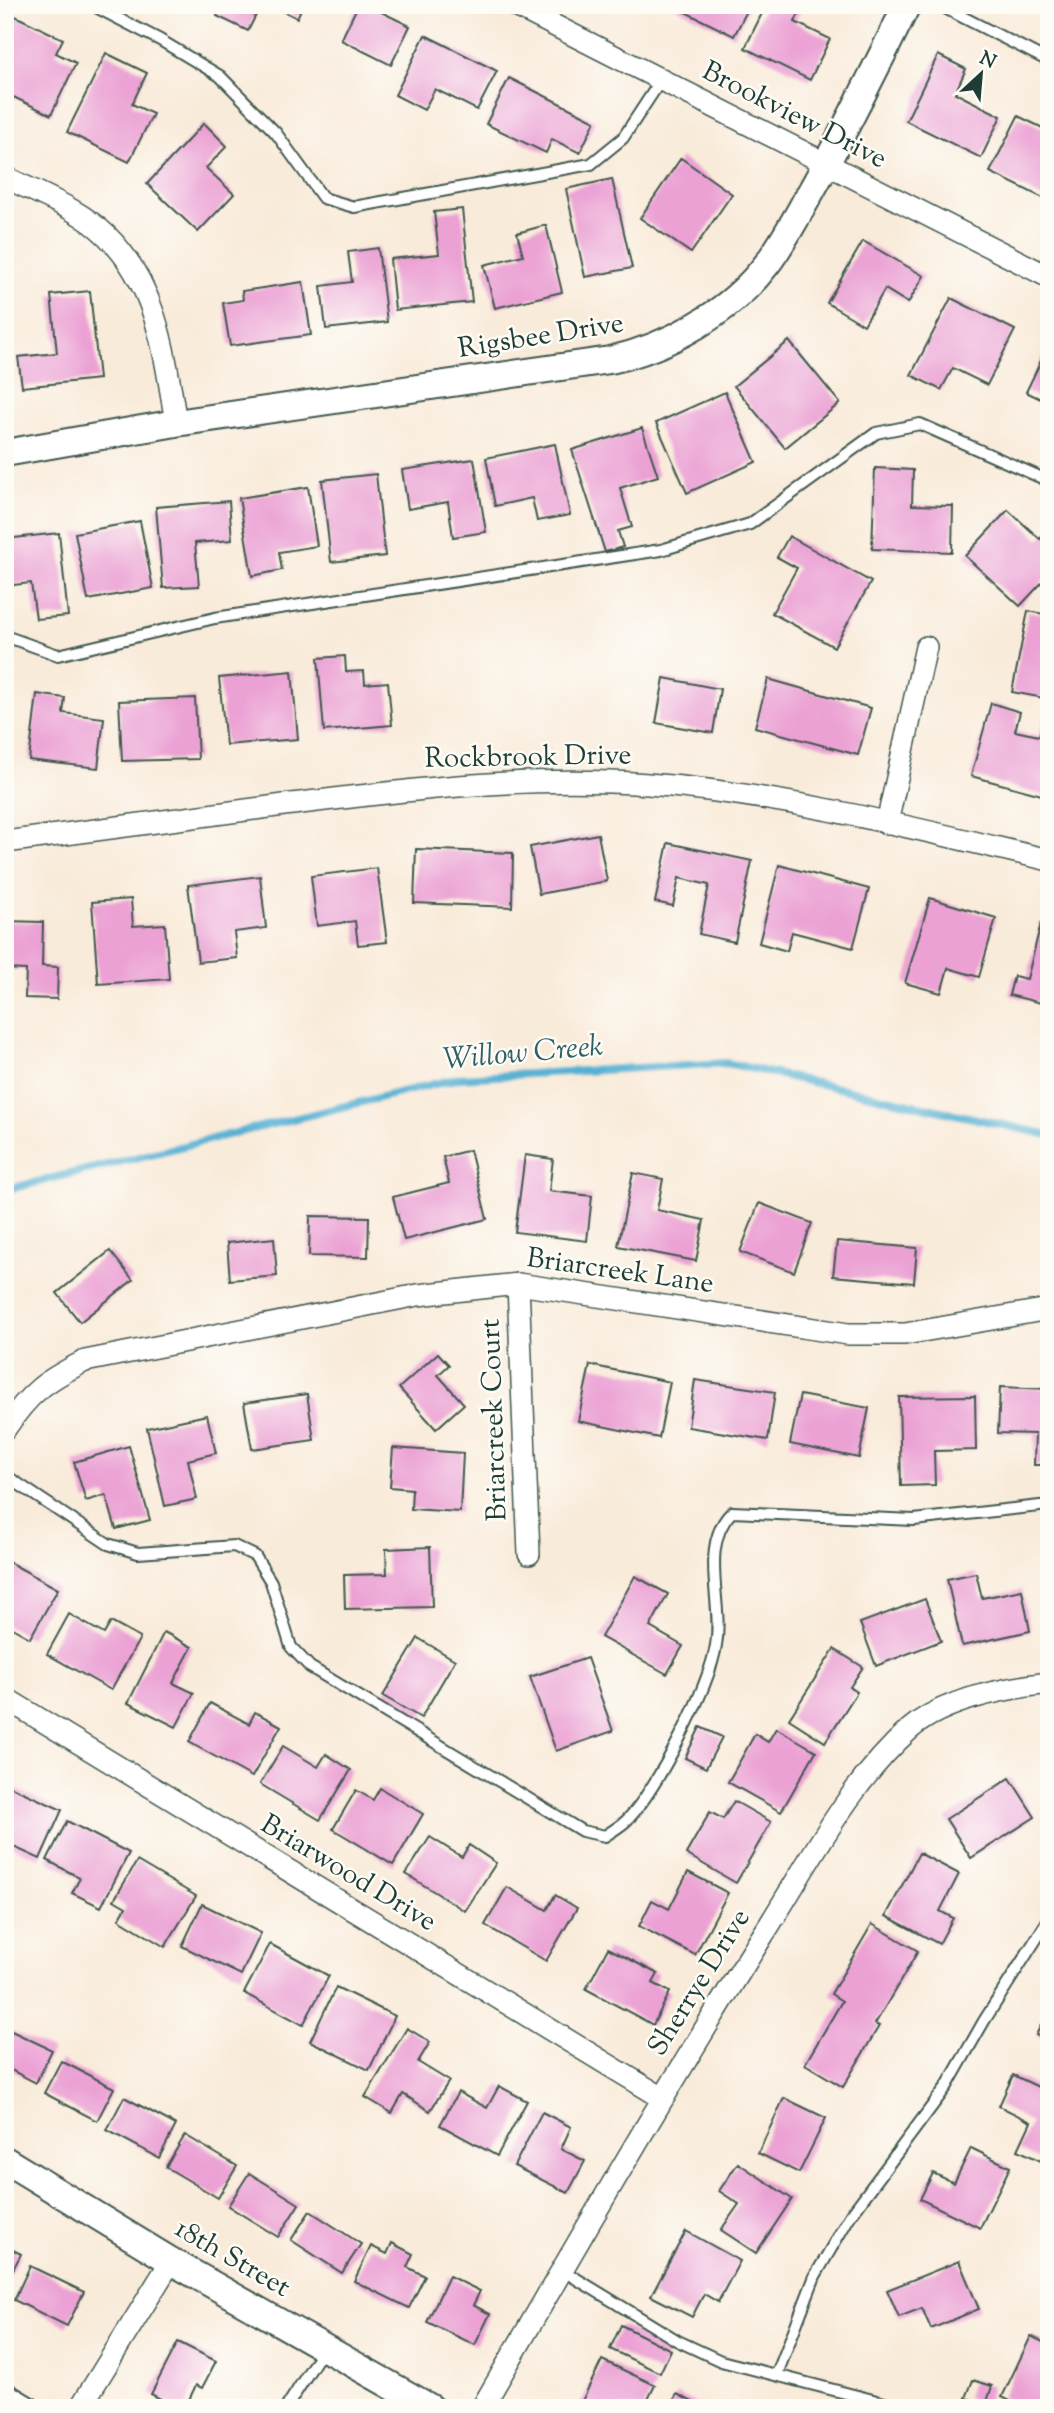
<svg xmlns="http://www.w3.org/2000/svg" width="1054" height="2413" font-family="'Sorts Mill Goudy',serif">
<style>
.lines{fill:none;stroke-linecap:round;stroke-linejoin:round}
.stream{stroke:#55b1d3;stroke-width:8}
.building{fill:#eba1d4}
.service-casing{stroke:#40574d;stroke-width:14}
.minor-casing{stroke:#40574d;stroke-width:24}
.tertiary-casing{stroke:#40574d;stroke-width:30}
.service{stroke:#fff;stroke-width:10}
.minor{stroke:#fff;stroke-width:21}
.tertiary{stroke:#fff;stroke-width:26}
.labels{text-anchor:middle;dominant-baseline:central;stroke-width:5;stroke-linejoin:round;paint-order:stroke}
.street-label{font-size:28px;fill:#1f3d34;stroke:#fdfcf7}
.water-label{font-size:30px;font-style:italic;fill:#2f6064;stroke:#fdfcf7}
</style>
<rect width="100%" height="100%" fill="#fdfcf7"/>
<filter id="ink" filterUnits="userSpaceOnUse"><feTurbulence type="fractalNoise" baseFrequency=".0143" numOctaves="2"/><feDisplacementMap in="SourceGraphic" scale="14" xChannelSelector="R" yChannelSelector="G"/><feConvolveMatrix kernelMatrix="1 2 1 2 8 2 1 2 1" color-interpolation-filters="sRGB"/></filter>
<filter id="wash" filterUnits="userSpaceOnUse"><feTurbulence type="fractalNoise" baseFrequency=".00686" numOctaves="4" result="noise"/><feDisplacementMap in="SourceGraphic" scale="28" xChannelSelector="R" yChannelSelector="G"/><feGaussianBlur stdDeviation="1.57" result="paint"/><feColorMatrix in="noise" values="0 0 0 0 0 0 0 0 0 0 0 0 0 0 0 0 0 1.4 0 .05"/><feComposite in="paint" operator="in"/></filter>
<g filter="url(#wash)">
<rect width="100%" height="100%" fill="#f9ebda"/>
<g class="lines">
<path class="stream" d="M5 1190 459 1078 727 1063 1049 1135"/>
</g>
<g id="blocks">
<g class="building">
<path d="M222 5H261L248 31 217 16Z"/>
<path d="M271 5H303L297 18Z"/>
<path d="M358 5H367L410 26 391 65 341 40Z"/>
<path d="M671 5H750L734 36Z"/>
<path d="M766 5H803L795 22 830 39 810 80 745 48Z"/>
<path d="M15 16 63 39 56 53 76 63 51 115 5 93V36Z"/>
<path d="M425 35 497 71 477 110 435 89 424 110 395 95Z"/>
<path d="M106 53 147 73 132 104 153 114 129 162 67 132Z"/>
<path d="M938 55 966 69 955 93 1001 116 981 158 906 121Z"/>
<path d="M509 78 595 121 580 153 552 139 546 153 486 124Z"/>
<path d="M1018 116 1047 130 1043 138 1049 141V201L990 172Z"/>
<path d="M204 123 227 146 206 168 234 194 198 232 147 184Z"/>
<path d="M681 158 732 194 691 253 640 218Z"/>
<path d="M612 179 632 268 585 277 566 189Z"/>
<path d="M462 209 472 302 395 310 390 259 439 254 434 212Z"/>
<path d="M546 225 562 292 495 308 484 265 523 255 517 233Z"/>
<path d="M863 241 924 276 908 303 885 289 864 325 827 303Z"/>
<path d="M378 248 387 322 326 329 321 286 352 282 348 252Z"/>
<path d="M303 282 311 335 230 346 223 303 243 300 242 291Z"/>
<path d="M90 291 99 379 22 387 18 357 57 353 51 295Z"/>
<path d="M951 298 1015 330 987 385 953 368 941 390 911 375Z"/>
<path d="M789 341 840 403 785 448 734 386Z"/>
<path d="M1049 344V403L1026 392Z"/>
<path d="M725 392 756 462 687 493 656 423Z"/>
<path d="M642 428 658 476 620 488 632 527 618 531 623 547 605 552 572 450Z"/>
<path d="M555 444 570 515 537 521 532 498 495 506 486 458Z"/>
<path d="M474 459 486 532 453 537 448 502 408 509 402 470Z"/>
<path d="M875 468 913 470 912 505 953 506 952 552 872 549Z"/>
<path d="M376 474 385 556 331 562 322 480Z"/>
<path d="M308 487 317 546 279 552 282 570 252 576 239 498Z"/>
<path d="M229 501 232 540 195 543 199 586 163 588 156 507Z"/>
<path d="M1008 510 1040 539 1049 530V575L1020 606 965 556Z"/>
<path d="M140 521 153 588 88 600 75 533Z"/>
<path d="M59 533 68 616 36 619 31 583 5 586V539Z"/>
<path d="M789 536 871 582 834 647 772 613 797 568 777 557Z"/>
<path d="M1028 611 1049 615V699L1012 692Z"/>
<path d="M345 656 346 672 364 671 365 684 388 682 392 725 324 731 318 658Z"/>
<path d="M292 671 298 739 226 745 219 678Z"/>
<path d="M664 678 720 689 713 733 656 723Z"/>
<path d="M768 679 871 708 858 755 755 727Z"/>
<path d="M37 694 65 698 63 713 104 718 98 768 29 760Z"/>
<path d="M195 698 198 759 122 761 119 701Z"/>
<path d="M991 703 1020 712 1015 731 1039 736 1046 713 1049 714V797L971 776Z"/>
<path d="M598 834 607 881 539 894 530 847Z"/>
<path d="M668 843 752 861 735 942 699 934 709 885 679 878 673 906 655 902Z"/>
<path d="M416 849 513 853 512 907 414 903Z"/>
<path d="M779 865 869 889 853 948 792 932 787 951 759 943Z"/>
<path d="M377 868 387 942 358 945 355 921 317 926 311 876Z"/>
<path d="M260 876 266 928 234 932 237 958 198 962 188 885Z"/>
<path d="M930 898 996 918 979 977 948 968 941 993 905 983Z"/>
<path d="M131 899 133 926 165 924 169 979 98 984 92 902Z"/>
<path d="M5 921 43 922 42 966 58 967 57 999 25 998 26 970 5 969Z"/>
<path d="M1041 923 1049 925V1005L1009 995 1014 976 1027 979Z"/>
<path d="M470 1150 487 1219 404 1240 393 1197 449 1183 443 1157Z"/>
<path d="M525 1155 553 1159 549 1191 592 1196 587 1241 515 1232Z"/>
<path d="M633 1173 663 1179 657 1210 704 1220 696 1261 618 1246Z"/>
<path d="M759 1203 812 1223 794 1272 740 1252Z"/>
<path d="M310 1216 369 1217 368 1257 309 1256Z"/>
<path d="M274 1238 277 1276 230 1280 227 1243Z"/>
<path d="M837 1241 917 1248 914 1283 833 1276Z"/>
<path d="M110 1251 133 1280 80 1322 57 1293Z"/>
<path d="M438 1353 449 1365 438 1375 464 1404 436 1429 399 1388Z"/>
<path d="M590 1365 670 1382 659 1438 578 1421Z"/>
<path d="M695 1380 775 1392 768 1440 688 1427Z"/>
<path d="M1000 1387 1049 1389V1465H1034L1035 1434 998 1433Z"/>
<path d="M307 1394 314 1440 252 1449 244 1403Z"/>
<path d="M800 1395 869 1408 859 1458 790 1444Z"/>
<path d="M975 1396 976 1450 934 1451 935 1485 901 1486 899 1397Z"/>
<path d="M207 1415 216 1453 188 1460 197 1499 165 1506 147 1428Z"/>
<path d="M129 1446 150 1520 116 1529 106 1495 86 1501 74 1462Z"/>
<path d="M393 1448 463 1453 460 1512 411 1509 412 1489 390 1487Z"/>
<path d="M430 1547 432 1607 345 1609 344 1575 387 1574 386 1549Z"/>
<path d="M5 1560 58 1589 30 1638 5 1624Z"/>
<path d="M976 1573 982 1598 1022 1590 1030 1631 962 1646 947 1579Z"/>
<path d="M635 1576 668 1594 650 1627 683 1646 667 1674 601 1637Z"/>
<path d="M925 1599 941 1641 876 1666 860 1623Z"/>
<path d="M69 1614 104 1634 111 1622 140 1638 111 1690 47 1654Z"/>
<path d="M164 1632 192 1647 173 1683 194 1693 176 1727 128 1703Z"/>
<path d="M418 1638 455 1660 421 1718 383 1696Z"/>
<path d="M834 1649 863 1667 850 1687 857 1692 825 1742 789 1719Z"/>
<path d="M587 1658 613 1731 556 1751 530 1677Z"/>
<path d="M210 1703 249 1724 255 1712 281 1726 252 1777 189 1742Z"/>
<path d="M700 1727 722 1737 706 1768 685 1758Z"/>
<path d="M776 1728 816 1751 781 1812 728 1782 755 1734 768 1742Z"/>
<path d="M283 1746 318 1767 326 1754 351 1770 320 1820 260 1784Z"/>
<path d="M1010 1778 1035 1817 971 1858 946 1819Z"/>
<path d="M5 1784 62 1810 40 1859 5 1843Z"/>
<path d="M380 1788 423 1814 393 1865 333 1829 356 1790 373 1800Z"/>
<path d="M734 1801 771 1822 736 1883 686 1854 710 1812 723 1819Z"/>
<path d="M67 1821 129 1853 101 1907 72 1893 80 1878 47 1860Z"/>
<path d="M430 1837 462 1857 469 1845 496 1863 465 1911 406 1874Z"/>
<path d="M919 1853 959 1874 940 1911 953 1918 939 1944 886 1916Z"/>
<path d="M137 1861 196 1896 165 1947 119 1919 126 1907 114 1900Z"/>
<path d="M688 1872 728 1893 695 1955 639 1926 652 1900 669 1909Z"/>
<path d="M507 1887 547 1910 555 1895 577 1908 546 1961 485 1925Z"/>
<path d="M202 1904 261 1933 241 1975 182 1946Z"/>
<path d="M872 1924 918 1951 875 2024 879 2026 843 2087 805 2064 842 2001 831 1994Z"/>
<path d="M270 1944 329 1976 303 2025 244 1993Z"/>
<path d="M608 1948 658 1974 653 1983 670 1992 653 2025 586 1989Z"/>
<path d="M336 1987 395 2016 369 2070 310 2041Z"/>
<path d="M1049 2009V2041L1036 2035Z"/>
<path d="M5 2028 52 2050 36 2083 5 2067Z"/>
<path d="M407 2028 430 2042 418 2062 449 2081 430 2111 403 2094 392 2113 365 2097Z"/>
<path d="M61 2061 114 2088 97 2121 44 2093Z"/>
<path d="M1013 2075 1049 2092V2165L1018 2150 1031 2122 999 2106Z"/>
<path d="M499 2086 527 2101 497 2156 440 2125 458 2092 487 2108Z"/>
<path d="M124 2097 176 2125 159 2158 107 2130Z"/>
<path d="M784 2098 826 2118 799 2173 758 2153Z"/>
<path d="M542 2112 571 2127 561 2149 585 2161 568 2193 514 2166Z"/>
<path d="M185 2135 237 2166 218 2198 166 2167Z"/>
<path d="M971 2148 1010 2167 980 2228 920 2199 933 2173 954 2183Z"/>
<path d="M738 2163 792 2199 756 2253 721 2230 739 2204 719 2191Z"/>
<path d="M249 2173 299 2204 278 2237 228 2206Z"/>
<path d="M310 2211 361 2244 342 2273 291 2240Z"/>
<path d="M686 2231 740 2261 718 2302 704 2294 692 2317 651 2296Z"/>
<path d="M392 2243 413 2254 407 2267 425 2276 409 2308 354 2281 371 2246 387 2254Z"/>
<path d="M5 2246 21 2254 5 2285Z"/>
<path d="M959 2261 979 2309 931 2329 922 2308 899 2317 887 2290Z"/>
<path d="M30 2266 84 2292 67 2326 14 2300Z"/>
<path d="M449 2276 480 2291 473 2305 490 2314 475 2345 427 2322Z"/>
<path d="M621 2325 671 2350 660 2373 610 2349Z"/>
<path d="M1031 2336 1049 2345V2408H1024L1002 2397Z"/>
<path d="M178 2342 216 2361 202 2388 196 2385 185 2408H178L151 2394Z"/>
<path d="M602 2360 655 2385 644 2408 579 2407Z"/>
<path d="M973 2380 992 2386 986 2405 966 2398Z"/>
<path d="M677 2394 704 2408H669Z"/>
</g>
</g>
</g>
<g filter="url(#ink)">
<use href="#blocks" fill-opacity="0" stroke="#40574d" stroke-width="2"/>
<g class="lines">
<defs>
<g id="service">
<path d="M92 5 160 40 220 76 276 133 323 198 354 207 591 164 623 138 661 80"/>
<path d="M939 5 1049 61"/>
<path d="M5 636 58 655 215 618 661 550 750 524 876 433 920 424 1049 481"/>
<path d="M5 1475 108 1544 138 1553 234 1546 255 1556 271 1582 291 1647 310 1667 582 1831 605 1836C612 1831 621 1826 627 1820 656 1791 710 1686 716 1645 724 1604 698 1545 732 1512L914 1520 1049 1505"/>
<path d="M562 2270 678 2341 721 2361 904 2408"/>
<path d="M777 2374 815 2276 850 2216 947 2086 984 2021 1049 1919"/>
<path d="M5 2387 40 2408"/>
<path d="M286 2408 324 2348"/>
</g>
<g id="minor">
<path d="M514 5 1049 277"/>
<path d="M5 177C39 194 80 209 107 236 158 286 165 357 176 423"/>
<path d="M887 823 926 647"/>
<path d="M5 842C98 830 191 818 284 805 405 790 525 775 648 784 783 794 917 829 1049 860"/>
<path d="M518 1284 529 1554"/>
<path d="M5 1429C30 1392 45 1381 85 1361L418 1295 518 1284 848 1334H905L1049 1309"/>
<path d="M5 1698 661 2097"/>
<path d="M80 2408 171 2261"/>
<path d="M482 2408C574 2249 665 2091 763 1935 808 1865 847 1785 910 1729 943 1700 1006 1688 1049 1683"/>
</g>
<g id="tertiary">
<path d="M5 453 176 423 610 360C668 347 730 313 767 264 783 243 796 218 809 195 844 133 875 69 907 5"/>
<path d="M5 2160 171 2261 431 2408"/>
</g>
</defs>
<use href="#service" class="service-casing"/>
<use href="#minor" class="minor-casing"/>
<use href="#tertiary" class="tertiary-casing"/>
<use href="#service" class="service"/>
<use href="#minor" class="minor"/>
<use href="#tertiary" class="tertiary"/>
</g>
</g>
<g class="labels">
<g class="street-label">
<text transform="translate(794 116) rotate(27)">Brookview Drive</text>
<text transform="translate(541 337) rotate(-9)">Rigsbee Drive</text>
<text transform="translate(528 758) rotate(-1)">Rockbrook Drive</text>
<text transform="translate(620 1272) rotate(8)">Briarcreek Lane</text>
<text transform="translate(495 1420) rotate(-92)">Briarcreek Court</text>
<text transform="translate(348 1874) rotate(31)">Briarwood Drive</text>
<text transform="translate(700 1983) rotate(-58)">Sherrye Drive</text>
<text transform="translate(232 2259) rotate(30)">18th Street</text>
</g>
<g class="water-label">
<text transform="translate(523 1054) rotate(-5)">Willow Creek</text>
</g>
</g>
<rect width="1054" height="2413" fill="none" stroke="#fdfcf7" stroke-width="28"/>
<g transform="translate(981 74) rotate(26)" stroke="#fdfcf7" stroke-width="5" paint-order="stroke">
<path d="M0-5L12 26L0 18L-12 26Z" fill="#1f3d34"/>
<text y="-10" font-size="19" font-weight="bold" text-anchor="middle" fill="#1f3d34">N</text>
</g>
</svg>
